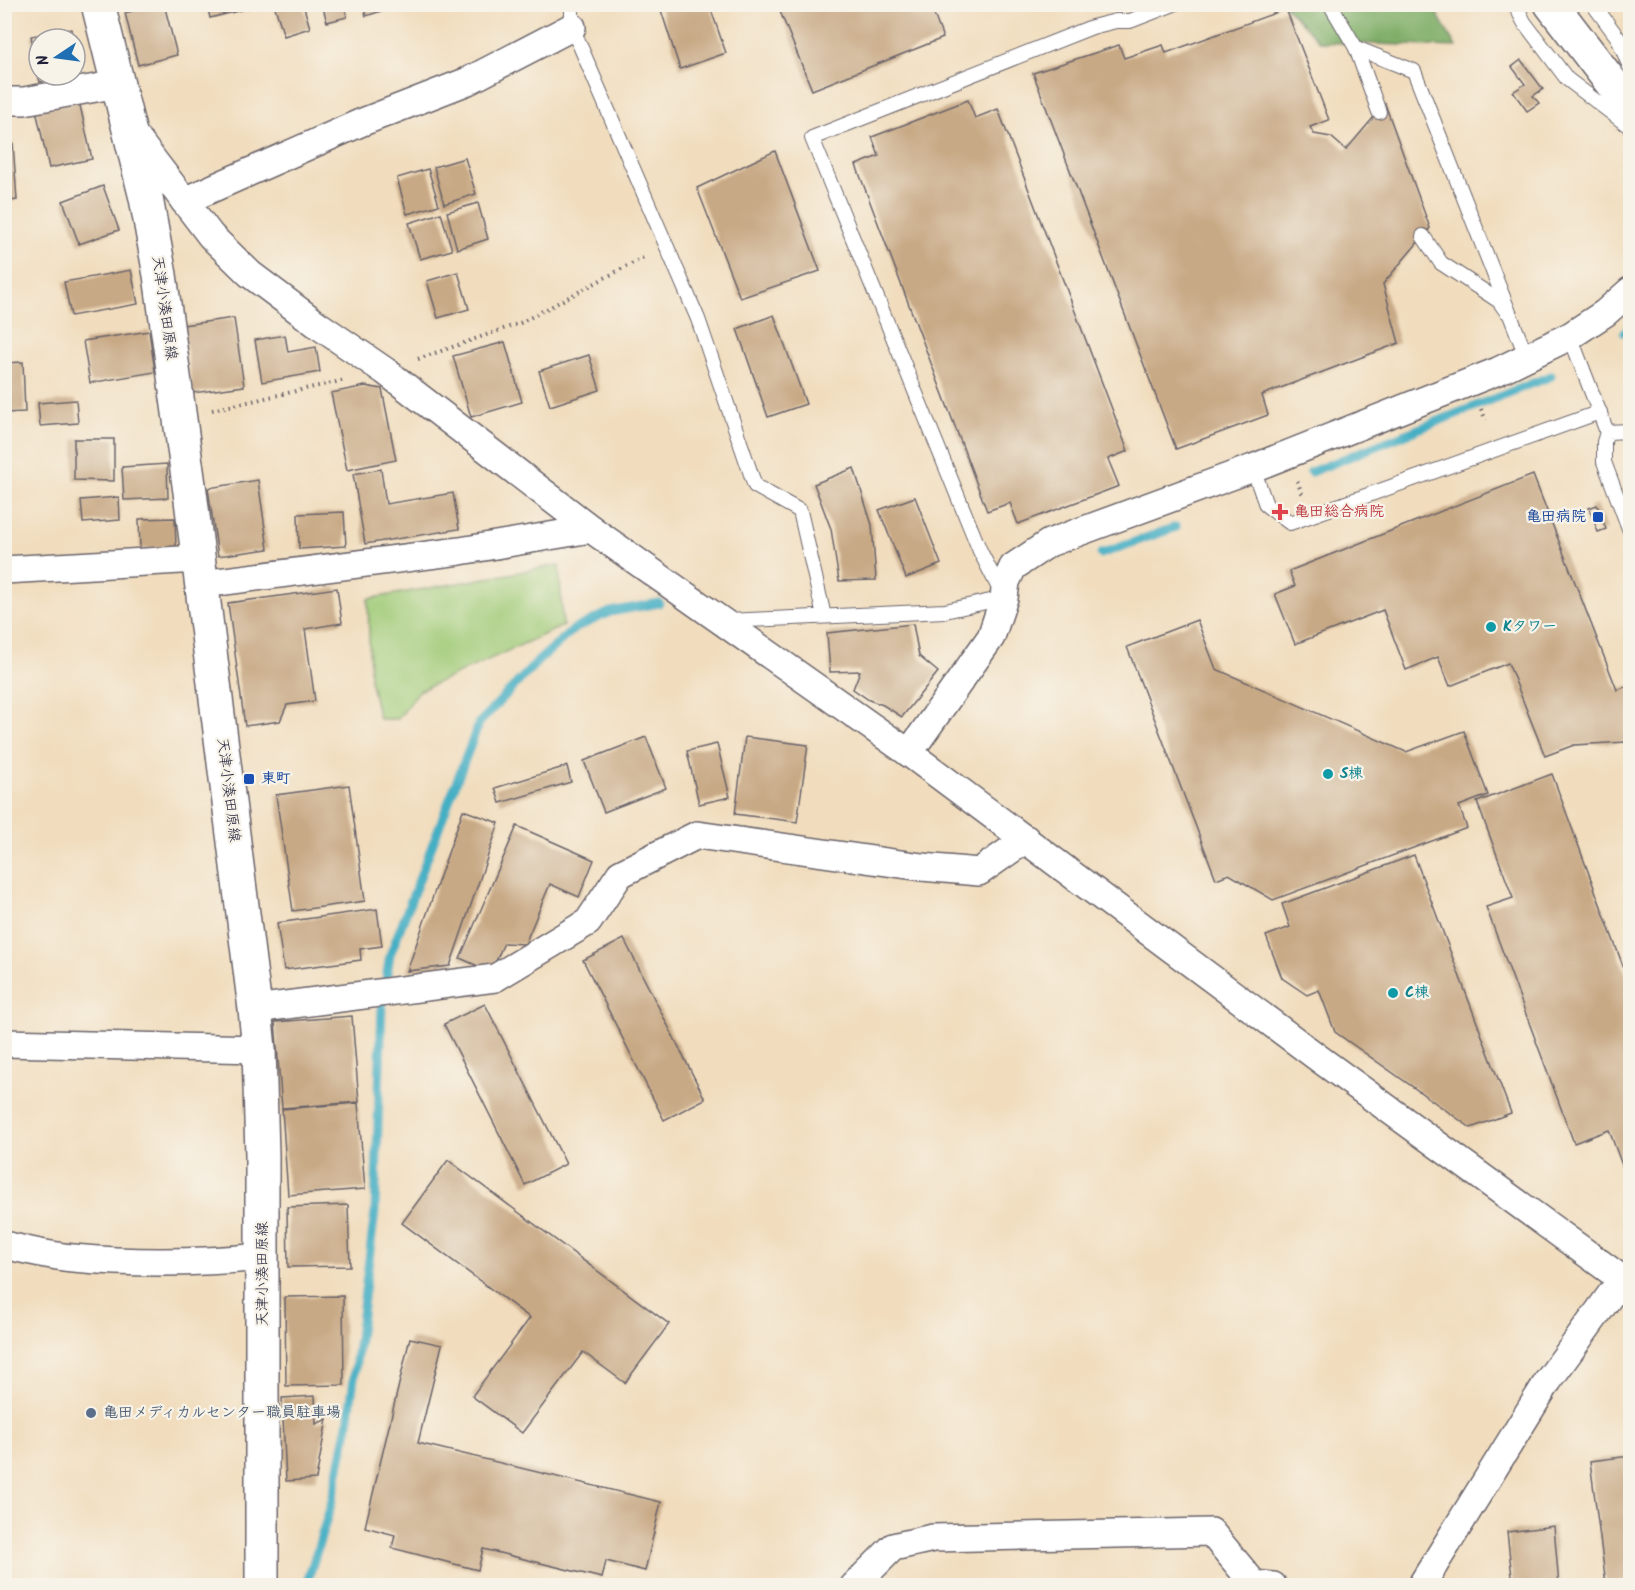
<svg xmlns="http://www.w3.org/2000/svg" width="1635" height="1590" font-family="Kalam,'Klee One',sans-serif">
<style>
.green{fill:#9fca76;stroke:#607658;stroke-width:1.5}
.forest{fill:#7fae67;stroke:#506851;stroke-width:1.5}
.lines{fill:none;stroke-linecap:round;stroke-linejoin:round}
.stream{stroke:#45afc4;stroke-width:9}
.building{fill:#c8a985}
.service-casing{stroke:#6a6369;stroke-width:16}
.minor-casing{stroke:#6a6369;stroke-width:30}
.secondary-casing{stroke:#6a6369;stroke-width:36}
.trunk-casing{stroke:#6a6369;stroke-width:36}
.path{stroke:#6a6369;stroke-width:4;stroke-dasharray:1.5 4.5;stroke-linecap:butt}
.service{stroke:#fff;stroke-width:14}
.minor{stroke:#fff;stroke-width:27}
.secondary{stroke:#fff;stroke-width:33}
.trunk{stroke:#fff;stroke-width:33}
.health-dot{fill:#e0444e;stroke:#f7f3e8;stroke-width:2}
.transit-dot{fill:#1a4fb4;stroke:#f7f3e8;stroke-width:2}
.culture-dot{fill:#0f9aa8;stroke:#f7f3e8;stroke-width:2}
.service-dot{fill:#5c6f8a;stroke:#f7f3e8;stroke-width:2}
.labels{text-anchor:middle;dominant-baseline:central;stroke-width:4.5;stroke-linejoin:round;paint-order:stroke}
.street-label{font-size:15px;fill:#22223b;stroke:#f7f3e8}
.health-label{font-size:15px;font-weight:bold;fill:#be3a42;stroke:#f7f3e8;text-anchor:start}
.transit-label{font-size:15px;font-weight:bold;fill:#164399;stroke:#f7f3e8;text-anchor:end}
.culture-label{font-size:15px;font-weight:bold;fill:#0d838f;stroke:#f7f3e8;text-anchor:start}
.service-label{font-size:15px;font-weight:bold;fill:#4e5e75;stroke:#f7f3e8;text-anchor:start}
</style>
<rect width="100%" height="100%" fill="#f7f3e8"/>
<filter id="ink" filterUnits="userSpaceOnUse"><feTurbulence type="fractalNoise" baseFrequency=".0167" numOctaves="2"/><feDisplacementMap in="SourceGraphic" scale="12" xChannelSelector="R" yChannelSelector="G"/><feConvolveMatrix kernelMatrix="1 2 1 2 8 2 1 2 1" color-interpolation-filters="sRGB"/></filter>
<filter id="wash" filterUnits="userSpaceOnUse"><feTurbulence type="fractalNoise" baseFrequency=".008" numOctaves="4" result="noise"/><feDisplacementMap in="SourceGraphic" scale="24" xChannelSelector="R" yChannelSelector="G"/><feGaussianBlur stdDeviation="1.35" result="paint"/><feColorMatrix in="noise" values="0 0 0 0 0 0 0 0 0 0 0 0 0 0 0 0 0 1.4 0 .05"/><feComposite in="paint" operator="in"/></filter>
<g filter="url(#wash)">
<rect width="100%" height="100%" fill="#f1ddbe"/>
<path class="green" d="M559 565 563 626 419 691 398 719H379L370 679 368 599Z"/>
<path class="forest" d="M1284 5H1432L1456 47 1320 42Z"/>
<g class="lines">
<g class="stream">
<path d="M1624 332 1630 328"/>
<path d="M1311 472 1551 376"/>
<path d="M1101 554 1176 527"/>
<path d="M306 1586 331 1505 348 1425 375 1212 382 1005 390 955 479 723 538 661 574 629 610 612 659 603"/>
</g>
</g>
<g id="blocks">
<g class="building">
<path d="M159 4H164L177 55 138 65 125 13Z"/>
<path d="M207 4H257L258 6 210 18Z"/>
<path d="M274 4H303L310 28 284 36Z"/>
<path d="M322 4H344L347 17 327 22Z"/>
<path d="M363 4H382L384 10 366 16Z"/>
<path d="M659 4H709L726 53 680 69Z"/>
<path d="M777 4H930L943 38 812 90Z"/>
<path d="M1286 9 1329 120 1310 127 1314 134 1331 137 1346 150 1385 104 1430 228 1383 284 1399 343 1262 395 1268 415 1176 449 1033 73 1119 45 1124 58 1163 45 1166 53Z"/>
<path d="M71 29 73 39H39L38 72 31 36Z"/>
<path d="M1521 60 1543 89 1533 96 1539 103 1527 111 1513 92 1525 84 1512 67Z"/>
<path d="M38 75H73V76L40 82Z"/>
<path d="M968 100 975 118 998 109 1128 451 1108 459 1119 486 1018 524 1010 503 987 511 856 165 879 156 872 137Z"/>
<path d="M79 101 92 159 49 168 36 110Z"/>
<path d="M4 143H13L17 200 4 202Z"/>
<path d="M775 151 820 271 740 298 697 188Z"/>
<path d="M465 158 476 194 444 204 434 167Z"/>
<path d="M428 169 439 205 407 214 397 178Z"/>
<path d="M103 186 119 230 79 244 63 201Z"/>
<path d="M478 203 488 239 457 249 447 212Z"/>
<path d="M441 213 452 250 420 259 409 223Z"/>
<path d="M131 270 138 304 71 316 64 282Z"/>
<path d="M458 272 469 309 438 318 427 281Z"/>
<path d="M774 315 806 404 768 417 737 329Z"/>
<path d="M234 318 244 386 193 393 183 325Z"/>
<path d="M149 331 155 372 90 383 83 341Z"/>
<path d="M285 335 288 352 316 347 320 372 262 382 255 340Z"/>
<path d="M505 342 522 402 471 417 453 356Z"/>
<path d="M589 355 600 390 550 406 539 371Z"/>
<path d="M23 362 25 412 4 413V363Z"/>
<path d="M365 386 382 389 396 460 347 470 331 393Z"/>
<path d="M76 400 78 423 40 426 38 403Z"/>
<path d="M74 439H114V481L74 480Z"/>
<path d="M167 464 168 498 124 500 122 467Z"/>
<path d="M854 468 872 525 876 580 839 581 831 529 814 484Z"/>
<path d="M381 469 386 504 453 493 459 529 365 544 353 474Z"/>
<path d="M1533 475 1617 690 1630 685V752L1626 742 1574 745 1545 756 1508 663 1450 686 1438 657 1406 670 1383 610 1295 644 1275 594 1295 586 1289 571Z"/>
<path d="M258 480 268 549 218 556 208 488Z"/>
<path d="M119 497 120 520 83 523 81 500Z"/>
<path d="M915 497 941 564 906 578 879 510Z"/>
<path d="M1597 505 1606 529 1598 532 1589 508Z"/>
<path d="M344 512 346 546 299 549 298 514Z"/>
<path d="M175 518 176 548 140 549 139 519Z"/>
<path d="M337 588 342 623 305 629 315 701 287 705 280 721 245 726 228 603Z"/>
<path d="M1197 620 1216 669 1406 752 1464 731 1488 795 1459 806 1467 828 1273 900 1229 874 1216 879 1127 647Z"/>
<path d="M913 624 919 656 938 672 902 717 883 705 869 700 853 689 860 671 830 672 827 633Z"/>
<path d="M646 737 666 788 604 812 584 761Z"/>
<path d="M745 737 808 745 797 822 735 814Z"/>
<path d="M717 744 730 797 699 804 687 751Z"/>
<path d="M567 766 571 782 500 803 495 788Z"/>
<path d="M1552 774 1630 985V1187L1609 1130 1574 1143 1486 907 1513 898 1477 802Z"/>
<path d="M349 785 365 901 293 911 276 795Z"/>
<path d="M463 810 499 823 450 966 407 971Z"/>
<path d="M517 826 594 860 579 897 550 884 525 944 504 943 491 972 460 958Z"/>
<path d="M1414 855 1511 1113 1471 1128 1335 1032 1319 990 1307 995 1282 978 1266 936 1290 927 1282 904Z"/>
<path d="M377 909 382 946 360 949 361 960 284 970 277 923Z"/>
<path d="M624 939 705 1099 664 1120 583 960Z"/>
<path d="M485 1004 566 1164 525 1185 444 1024Z"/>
<path d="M352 1016 359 1102 282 1108 275 1022Z"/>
<path d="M358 1103 365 1189 288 1195 282 1109Z"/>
<path d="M448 1160 669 1324 625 1383 583 1352 522 1433 472 1396 530 1318 402 1223Z"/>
<path d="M348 1205 350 1266 288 1267 287 1207Z"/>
<path d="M343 1296 344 1385 286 1386 285 1297Z"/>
<path d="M410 1338 442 1345 418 1443 661 1502 645 1571 606 1561 602 1578 483 1549 478 1570 392 1548 395 1535 365 1527Z"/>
<path d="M315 1396 316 1424 327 1419 316 1479 286 1481 282 1398Z"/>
<path d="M1630 1456V1581L1606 1584 1590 1461Z"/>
<path d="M1554 1526 1559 1586H1513L1507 1532Z"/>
</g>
</g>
</g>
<g filter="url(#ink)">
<use href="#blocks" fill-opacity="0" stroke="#6a6369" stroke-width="1.5"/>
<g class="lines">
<defs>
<g id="service">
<path d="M572 4V27L698 319 755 486 800 511 824 616"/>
<path d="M1330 4 1356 48 1379 112"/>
<path d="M1515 4 1524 22 1567 79 1630 127"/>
<path d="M1593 4 1618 38 1630 67"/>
<path d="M1356 48 1414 71 1527 358"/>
<path d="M1423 236 1441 263 1499 301 1506 311"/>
<path d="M1570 336 1607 432"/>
<path d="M1630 431 1607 432 1604 442V462L1630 531"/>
<path d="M1253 468 1266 505 1290 523 1600 412"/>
<path d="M726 621 945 611 1004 598 980 551 812 138 1092 27 1116 21H1130L1174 4"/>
</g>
<g id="minor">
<path d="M4 101H24L118 84"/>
<path d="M131 131 211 236 250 274 318 325 385 371 591 529 909 753 1321 1060 1630 1285"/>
<path d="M184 201 360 123 468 81 572 27"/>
<path d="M4 570 199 559"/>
<path d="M202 584 460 551 591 529"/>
<path d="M909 753 991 637 1004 598 1006 582 1013 567 1049 543 1253 468 1498 371 1570 336 1605 313 1630 291"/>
<path d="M255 1009 495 978 588 922 620 874 697 835 922 867 979 872 1026 839"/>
<path d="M4 1043 259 1049"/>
<path d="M4 1245C27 1250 50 1256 73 1258 136 1264 200 1263 263 1257"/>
<path d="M854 1586 893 1547 933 1538 1211 1532 1254 1584 1273 1586"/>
<path d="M1421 1586 1548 1381 1622 1279"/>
</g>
<path id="secondary" d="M98 4 146 198 160 275 190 492 255 1009 259 1049 262 1155V1586"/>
<path id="trunk" d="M1551 4 1630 107"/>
</defs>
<use href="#service" class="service-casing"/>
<use href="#minor" class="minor-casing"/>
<use href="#secondary" class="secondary-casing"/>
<use href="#trunk" class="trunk-casing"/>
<g class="path">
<path d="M418 359 520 323 646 256"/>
<path d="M1481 409 1486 420"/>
<path d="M212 410 345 380"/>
<path d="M1297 481 1303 496"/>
</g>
<use href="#service" class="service"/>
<use href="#minor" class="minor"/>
<use href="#secondary" class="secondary"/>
<use href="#trunk" class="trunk"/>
</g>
</g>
<path class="health-dot" d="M1277 503h6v6h6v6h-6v6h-6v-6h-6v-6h6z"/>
<g class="transit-dot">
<rect x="1592" y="511" width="12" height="12" rx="3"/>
<rect x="243" y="773" width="12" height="12" rx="3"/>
</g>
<g class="culture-dot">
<circle cx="1491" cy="627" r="6"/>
<circle cx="1328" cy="774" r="6"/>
<circle cx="1393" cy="993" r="6"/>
</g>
<circle class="service-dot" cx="91" cy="1413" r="6"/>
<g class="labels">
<g class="street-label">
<text transform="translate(164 308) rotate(82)">天津小湊田原線</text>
<text transform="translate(228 790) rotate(83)">天津小湊田原線</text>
<text transform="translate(263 1274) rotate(-90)">天津小湊田原線</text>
</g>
<g class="health-label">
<text x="1294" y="512">亀田総合病院</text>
</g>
<g class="transit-label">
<text x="1586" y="517">亀田病院</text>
<text x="261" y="779" text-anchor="start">東町</text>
</g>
<g class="culture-label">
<text x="1503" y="627">Kタワー</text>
<text x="1340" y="774">S棟</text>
<text x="1405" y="993">C棟</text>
</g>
<g class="service-label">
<text x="103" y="1413">亀田メディカルセンター職員駐車場</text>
</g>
</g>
<rect width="1635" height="1590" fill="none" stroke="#f7f3e8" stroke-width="24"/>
<g transform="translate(57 57) rotate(257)"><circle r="28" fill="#f7f3e8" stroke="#a29fa3" stroke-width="1.5"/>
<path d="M0-4.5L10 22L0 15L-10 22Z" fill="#1f6fb2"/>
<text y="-9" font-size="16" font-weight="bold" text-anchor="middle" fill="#22223b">N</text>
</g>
</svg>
